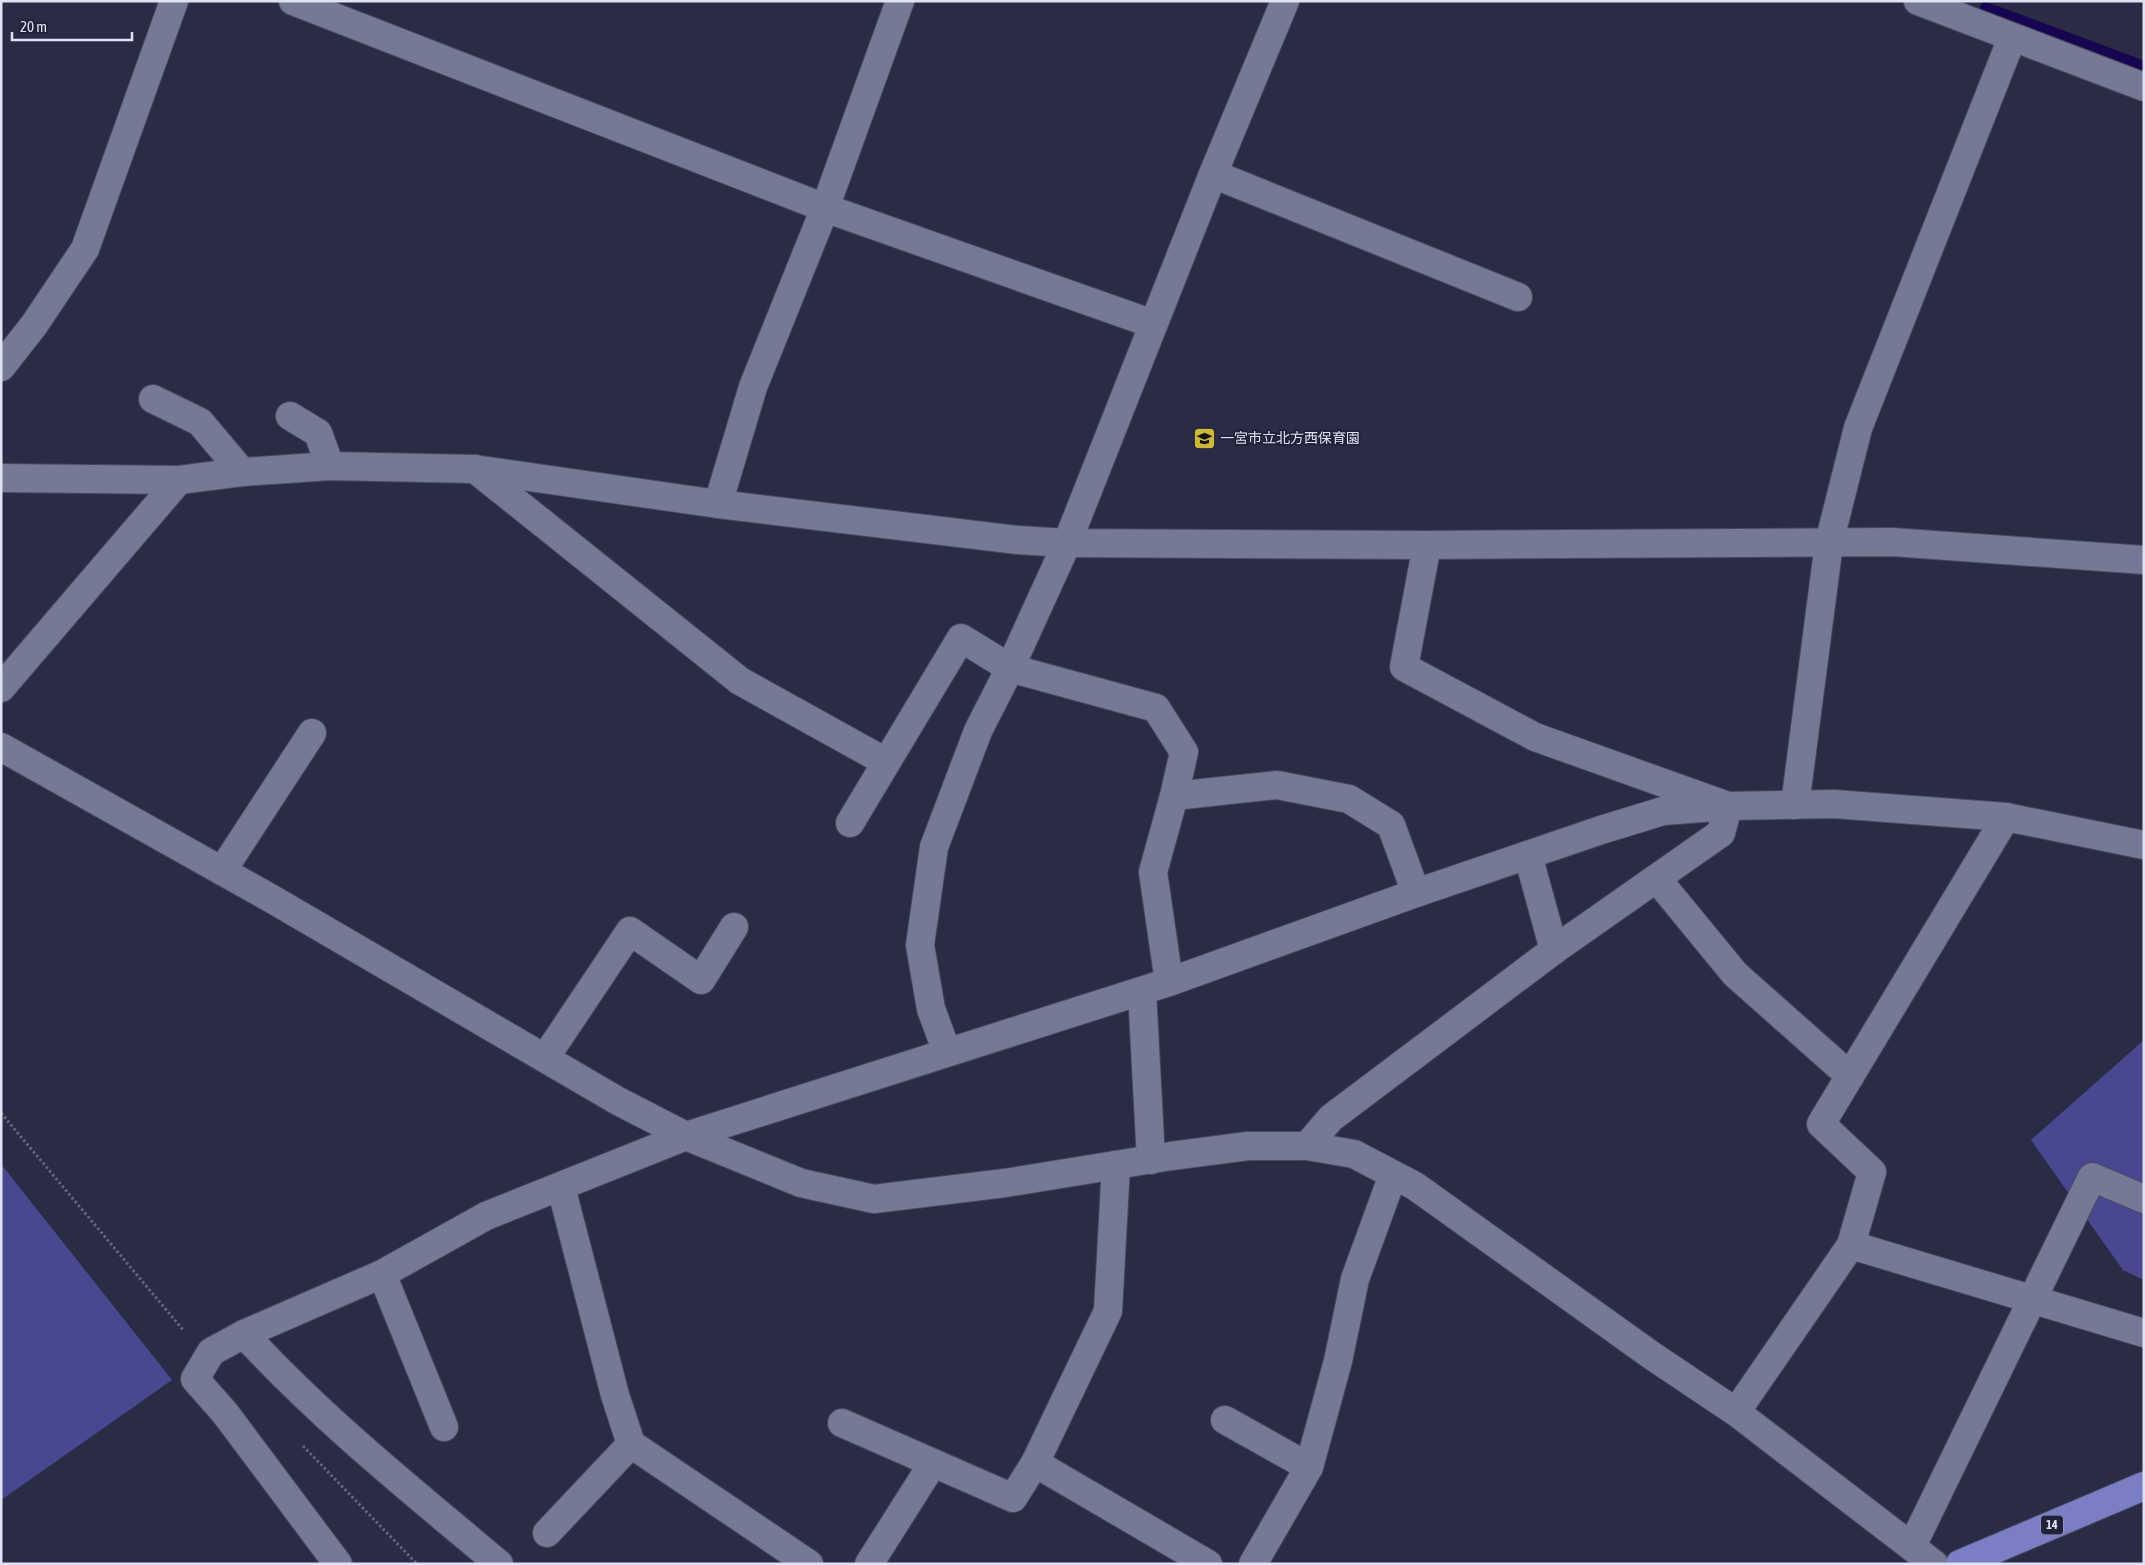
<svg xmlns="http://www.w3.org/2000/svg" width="2145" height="1565" font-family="'Asap Condensed','Noto Sans JP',sans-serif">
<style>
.green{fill:#484890}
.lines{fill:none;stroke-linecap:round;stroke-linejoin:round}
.stream{stroke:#170552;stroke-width:12}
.minor-casing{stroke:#484a5f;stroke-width:30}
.primary-casing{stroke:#484a5f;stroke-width:30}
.path{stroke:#64667d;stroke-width:3;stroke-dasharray:2.5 2.5;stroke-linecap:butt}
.minor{stroke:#767996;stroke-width:28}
.primary{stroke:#7b7ec5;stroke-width:28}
.labels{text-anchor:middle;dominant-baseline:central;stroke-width:4;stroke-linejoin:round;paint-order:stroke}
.shield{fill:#21223a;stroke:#a7a8bc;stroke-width:1}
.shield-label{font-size:12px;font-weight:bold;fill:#e0e2f3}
.poi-label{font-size:14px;fill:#e0e2f3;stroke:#21223a;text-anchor:start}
</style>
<rect width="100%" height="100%" fill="#2a2c45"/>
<g class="green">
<path d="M2144 1040V1280L2123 1270 2031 1140Z"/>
<path d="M1 1164 172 1380 1 1500Z"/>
</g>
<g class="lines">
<path class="stream" d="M1986 8 2144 67"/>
<defs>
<g id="minor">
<path d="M293 1 825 208 1153 324"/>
<path d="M1918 1 2144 87"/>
<path d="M1213 174 1518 297"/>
<path d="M1 367 34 325 85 249 174 1"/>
<path d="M153 399 200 422 242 472"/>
<path d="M290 416 318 433 330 466"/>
<path d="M475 469 740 681 886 762"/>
<path d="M1 478 179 480 242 472 330 466 474 469 718 504 1018 540 1067 543 1427 545 1892 542 2144 560"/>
<path d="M718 504 753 387 825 208 900 1"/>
<path d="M1 688 179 480"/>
<path d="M1 747 272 899 618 1101 686 1136 801 1183 874 1199 1005 1183 1171 1156 1248 1146H1307L1354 1154 1415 1186 1651 1355 1736 1412 1934 1564"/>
<path d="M1174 796 1277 785 1349 799 1391 825 1416 893"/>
<path d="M1795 805 1829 543 1858 428 2012 38"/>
<path d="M850 823 961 638 1010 668 1156 708 1184 752 1174 796 1153 872 1169 982"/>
<path d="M1528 855 1554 950"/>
<path d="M222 871 312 733"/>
<path d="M1657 879 1735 974 1850 1076"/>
<path d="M1142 991 1151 1160"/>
<path d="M947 1052 931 1009 920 945 934 847 978 731 1010 668 1067 543 1213 174 1285 1"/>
<path d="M545 1058 630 931 701 980 734 927"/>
<path d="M1307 1146 1331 1118 1554 950 1721 833 1728 806 1535 737 1404 667 1427 545"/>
<path d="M561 1187 615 1395 631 1444 809 1564"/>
<path d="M1851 1245 2144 1333"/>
<path d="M382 1274 444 1427"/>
<path d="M244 1334C322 1419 411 1490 499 1564"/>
<path d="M1736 1412 1851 1245 1872 1172 1821 1124 2006 817"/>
<path d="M1225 1420 1309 1467"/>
<path d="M842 1423 1013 1498 1035 1463 1108 1311 1116 1165"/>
<path d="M1035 1463 1208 1564"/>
<path d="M547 1533 631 1444"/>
<path d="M1912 1546 2092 1177 2144 1199"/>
<path d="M338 1564 225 1413 195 1379 211 1352 244 1334 382 1274 486 1216 686 1136 1169 982 1416 893 1601 830 1663 811 1728 806 1834 804 2006 817 2144 845"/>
<path d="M869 1564 933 1463"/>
<path d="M1253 1564 1309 1467 1338 1361 1355 1279 1393 1175"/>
</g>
<path id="primary" d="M1960 1564 2144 1486"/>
</defs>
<use href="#minor" class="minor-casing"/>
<use href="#primary" class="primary-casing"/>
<g class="path">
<path d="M1 1113 184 1331"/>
<path d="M303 1446 417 1564"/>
</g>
<use href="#minor" class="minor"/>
<use href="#primary" class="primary"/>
</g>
<defs>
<symbol id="school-square" viewBox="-11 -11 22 22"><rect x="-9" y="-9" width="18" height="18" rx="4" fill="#cdb938" stroke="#21223a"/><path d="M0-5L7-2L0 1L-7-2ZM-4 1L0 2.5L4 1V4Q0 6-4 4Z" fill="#111"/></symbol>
</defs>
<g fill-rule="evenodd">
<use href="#school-square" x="1192" y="426" width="25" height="25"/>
</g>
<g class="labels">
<rect class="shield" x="2041" y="1515.5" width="22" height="19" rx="4"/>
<g class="shield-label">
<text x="2052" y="1525">14</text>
</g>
<g class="poi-label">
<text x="1220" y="438">一宮市立北方西保育園</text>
</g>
</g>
<rect width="2145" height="1565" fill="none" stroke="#e0e2f3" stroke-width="5"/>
<path d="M12 32v8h120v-8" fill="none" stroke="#e0e2f3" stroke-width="2.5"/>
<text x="20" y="32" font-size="15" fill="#e0e2f3" stroke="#21223a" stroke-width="4" paint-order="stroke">20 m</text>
</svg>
